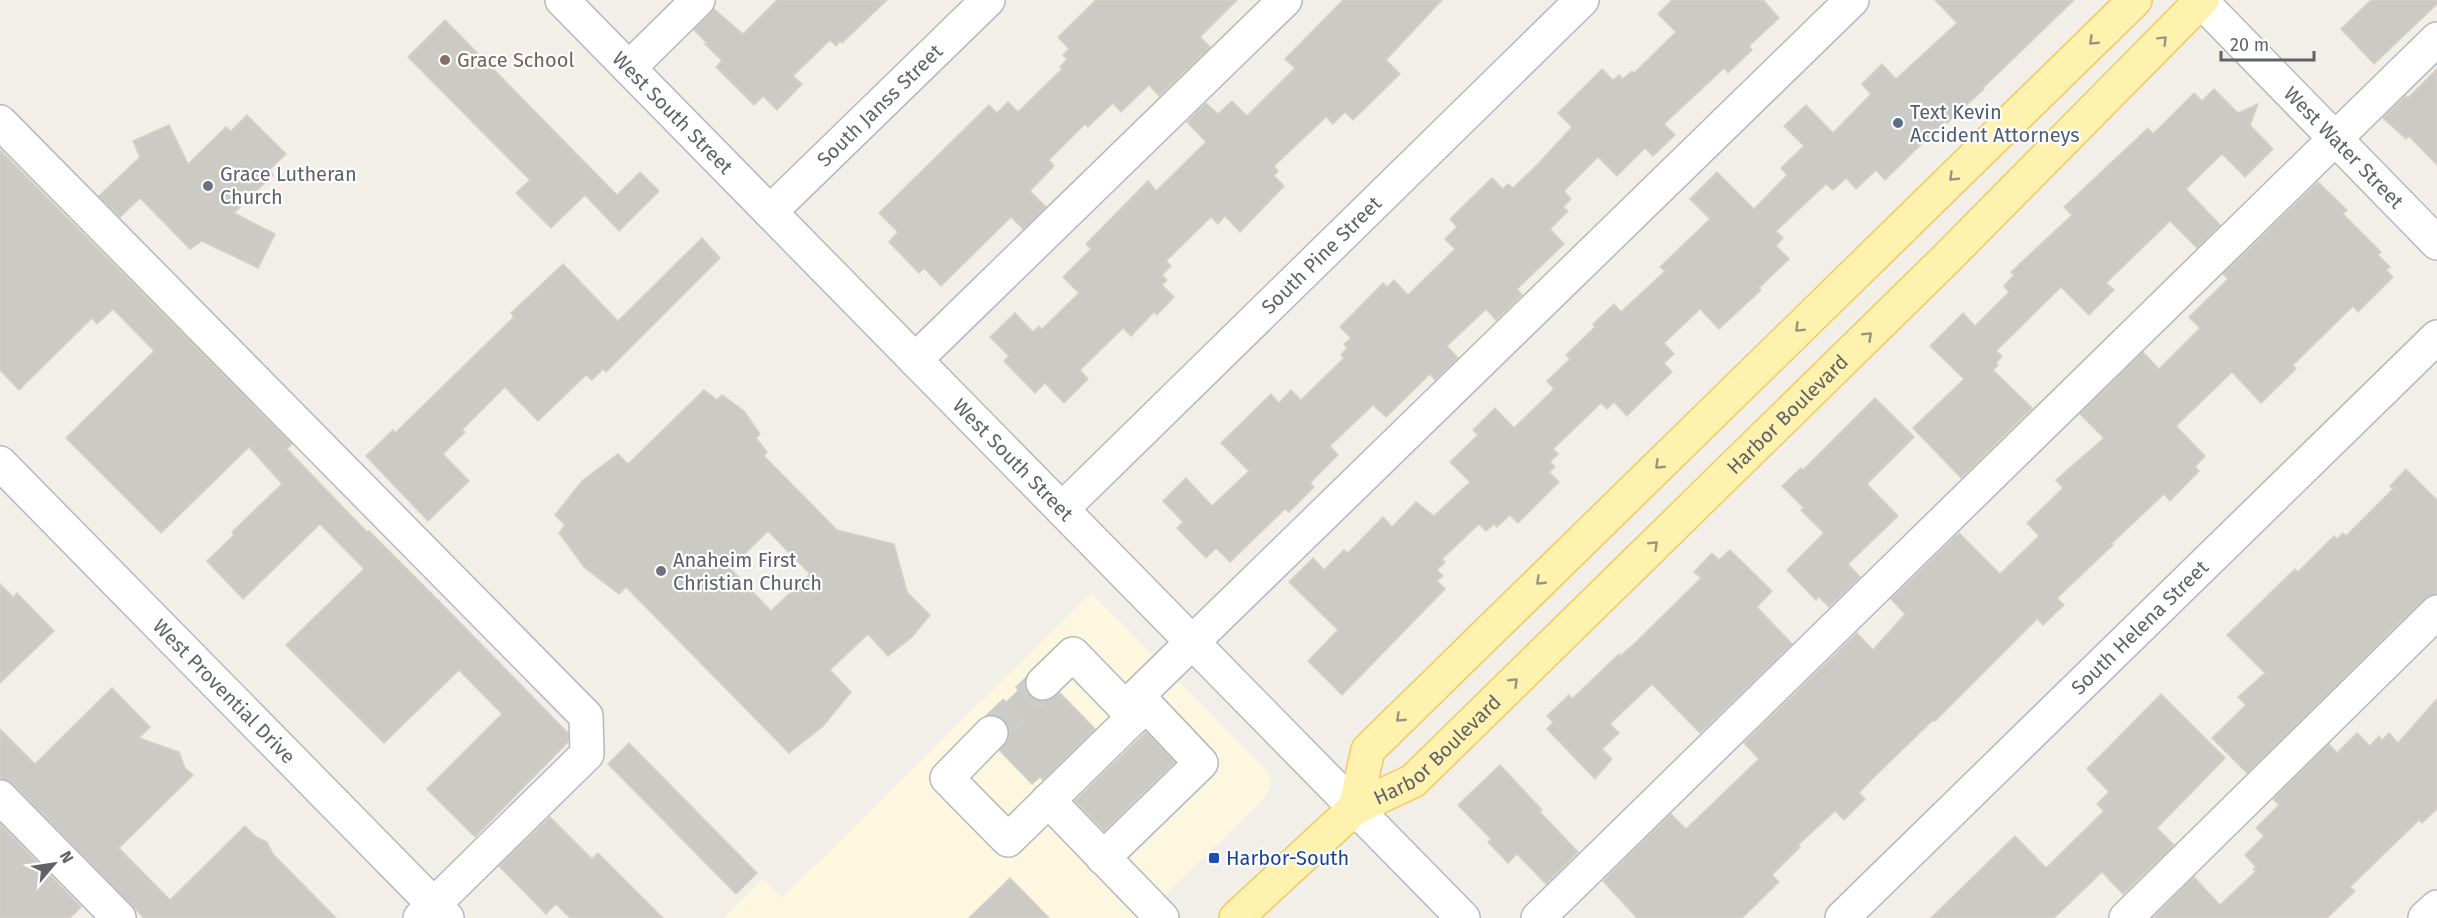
<svg xmlns="http://www.w3.org/2000/svg" width="2437" height="918" font-family="'Fira Sans',sans-serif">
<style>
.commercial{fill:#fef7e0}
.building{fill:#cccac5;stroke:#d6d1c6;stroke-width:1.5;fill-rule:evenodd}
.lines{fill:none;stroke-linecap:round;stroke-linejoin:round}
.minor-tunnel{stroke:#ccccc8;stroke-width:33;stroke-dasharray:33 16;stroke-linecap:butt}
.minor-casing{stroke:#b5b8bc;stroke-width:36}
.major-casing{stroke:#f2c960;stroke-width:36}
.minor{stroke:#fff;stroke-width:33}
.major{stroke:#fff2af;stroke-width:33}
.oneway{stroke:#979581}
.education-dot{fill:#8d6e63;stroke:#fff;stroke-width:2}
.service-dot{fill:#5c6f8a;stroke:#fff;stroke-width:2}
.worship-dot{fill:#6b7280;stroke:#fff;stroke-width:2}
.transit-dot{fill:#1a4fb4;stroke:#fff;stroke-width:2}
.labels{text-anchor:middle;dominant-baseline:central;stroke-width:4.5;stroke-linejoin:round;paint-order:stroke}
.education-label{font-size:20px;fill:#785e54;stroke:#fff;text-anchor:start}
.street-label{font-size:20px;fill:#5f6368;stroke:#fff}
.service-label{font-size:20px;fill:#4e5e75;stroke:#fff;text-anchor:start}
.worship-label{font-size:20px;fill:#5b616d;stroke:#fff;text-anchor:start}
.transit-label{font-size:20px;fill:#164399;stroke:#fff;text-anchor:start}
</style>
<rect width="100%" height="100%" fill="#f1efe8"/>
<path class="commercial" d="M1091 593 1267 770 1270 778V788L1263 800 1141 918H723L763 879 782 898Z"/>
<g class="building">
<path d="M777 0H887L842 43 840 41 836 46 830 40 793 76 802 84 777 110 763 96 754 105 716 67 722 61 705 44 707 43 694 30 714 9 743 34Z"/>
<path d="M1096 0H1237L1200 37 1210 47 1159 96 1149 85 1121 112 1113 103 1088 127 1085 124 1049 160 1054 166 1030 191 1046 207 1023 229 1011 217 941 286 924 268 919 273 889 242 898 232 879 213 989 105 997 113 1008 102 1018 112 1062 69 1060 67 1067 59 1063 55 1069 49 1058 37Z"/>
<path d="M1343 0H1442L1386 60 1400 74 1353 120 1345 112 1333 124 1326 117 1274 166 1278 171 1274 176 1284 186 1240 232 1225 216 1218 224 1211 217 1166 261 1171 266 1162 275 1167 280 1162 285 1174 297 1157 315 1154 312 1131 336 1123 328 1080 370 1088 379 1064 403 1045 383 1035 393 1004 361 1009 356 990 337 1015 313 1033 332 1039 326 1042 329 1079 293 1063 277 1091 249 1086 244 1148 181 1156 191 1206 142 1187 122 1206 103 1218 114 1232 101 1247 116 1295 68 1285 59Z"/>
<path d="M1672 0H1763L1779 18 1749 46 1752 50 1728 73 1724 68 1664 124 1675 135 1653 156 1645 148 1617 176 1598 157 1564 191 1571 199 1563 207 1568 211 1550 229 1564 244 1517 289 1522 295 1496 320 1486 309 1447 346 1458 358 1435 380 1430 374 1386 417 1373 405 1330 446 1338 455 1310 483 1314 487 1289 512 1285 509 1230 562 1216 548 1206 558 1177 528 1183 522 1163 501 1186 478 1212 506 1249 471 1221 443 1271 394 1279 403 1291 390 1301 400 1344 358 1341 355 1347 348 1344 344 1351 338 1340 327 1383 283 1387 287 1394 280 1408 295 1455 249 1445 239 1457 227 1450 219 1492 178 1503 189 1508 184 1513 188 1537 165 1572 127 1558 113 1602 69 1613 80 1619 75 1623 79 1632 71 1634 73 1676 32 1658 14Z"/>
<path d="M1935 0H2074L1983 88 1984 89 1947 123 1945 121 1885 180 1876 170 1856 189 1846 178 1833 190 1826 184 1776 231 1783 238 1776 246 1789 259 1759 288 1761 290 1719 329 1700 309 1664 343 1674 354 1664 363 1672 372 1648 395 1627 416 1614 402 1607 409 1601 403 1553 449 1558 454 1550 462 1555 467 1549 472 1559 482 1518 523 1510 515 1497 527 1494 524 1486 531 1479 524 1442 559 1445 562 1437 570 1443 576 1437 581 1445 589 1342 695 1308 661 1338 630 1289 582 1313 558 1324 570 1344 550 1348 553 1383 517 1392 527 1416 502 1434 516 1470 482 1450 462 1478 435 1473 430 1495 408 1514 428 1554 389 1547 381 1570 359 1566 355 1595 327 1593 324 1614 304 1621 312 1665 271 1660 267 1710 219 1690 199 1717 172 1754 209 1787 175 1781 168 1804 146 1784 126 1806 105 1833 133 1871 94 1862 84 1882 64 1896 79 1957 23Z"/>
<path d="M2371 0H2437V4L2374 64 2341 29Z"/>
<path d="M445 20 617 195 640 172 659 191 619 231 585 195 551 228 516 193 530 180 408 57Z"/>
<path d="M2437 69V165L2409 136 2406 139 2383 118 2406 96 2408 98Z"/>
<path d="M2214 89 2238 113 2258 104 2250 125 2273 149 2245 177 2222 154 2186 189 2220 225 2197 248 2170 221 2106 283 2114 290 2089 315 2061 287 1996 351 2002 356 1996 363 1998 365 1993 370 2032 408 1961 478 1913 428 1964 379 1930 346 1963 313 1975 326 2009 292 2004 286 2014 275 2011 272 2072 215 2064 207 2148 128 2153 134 2194 93 2202 101Z"/>
<path d="M247 115 286 154 269 170 273 175 234 213 275 234 258 268 202 241 190 249 140 198 120 217 99 196 140 157 133 141 169 125 188 164 226 127 231 131Z"/>
<path d="M0 150 292 444 287 449 367 532 369 531 440 602 568 733V742L475 837 427 789 502 714 459 670 384 743 286 645 364 569 320 524 243 599 207 561 234 535 232 532 282 484 249 447 161 533 66 438 154 351 113 309 97 324 92 318 19 390 0 370Z"/>
<path d="M2318 182 2347 210 2343 214 2381 252 2378 255 2390 267 2386 270 2393 277 2358 312 2353 306 2293 365 2296 369 2261 403 2232 372 2176 426 2205 456 2195 467 2199 471 2170 501 2164 494 2111 544 2113 545 2057 598 2064 605 2043 625 2037 619 1935 721 1933 720 1871 780 1859 793 1865 799 1844 820 1835 811 1798 845 1800 847 1772 875 1779 882 1742 918H1637L1603 881 1671 814 1686 829 1759 759 1744 743 1857 633 1873 650 1905 614 1891 599 1959 533 2000 574 2039 536 2027 523 2063 488 2056 480 2104 438 2080 414 2143 352 2159 369 2200 328 2189 317 2228 279 2223 274Z"/>
<path d="M702 238 720 258 606 372 603 369 592 380 586 375 538 421 505 387 462 430 465 432 443 454 469 481 428 521 366 456 393 430 395 433 514 317 511 313 563 264 618 321Z"/>
<path d="M704 390 717 400 722 395 744 411 760 434 756 438 767 452 764 456 837 530 894 544 907 592 930 615 912 637 888 656 868 634 830 670 851 692 823 726 789 753 626 587 619 594 584 567 559 533 565 525 555 515 582 481 618 454 628 464ZM768 531 810 574 771 611 730 568Z"/>
<path d="M1875 398 1914 437 1867 484 1898 516 1848 564 1860 577 1829 607 1819 597 1816 600 1787 570 1824 533 1801 510 1804 508 1782 486 1801 468 1803 470Z"/>
<path d="M2406 469 2437 500V594L2424 599 2247 773 2212 738 2246 705 2238 697 2265 673 2227 635 2295 569 2298 572 2334 536 2337 539 2343 533 2346 536 2393 489 2390 486Z"/>
<path d="M1730 550 1772 591 1757 607 1792 644 1700 733 1652 684 1610 724 1619 733 1602 749 1612 759 1595 779 1547 729 1553 722 1547 716 1569 695 1572 699 1619 654 1620 656 1632 646 1701 578 1694 572 1712 553 1719 560Z"/>
<path d="M0 584 13 597 17 593 54 631 0 683Z"/>
<path d="M1025 684 1029 696 1038 701H1048L1060 693 1095 729 1043 780 1040 777 1032 784 1000 751 1009 738V729L1004 719 993 715Z"/>
<path d="M112 688 150 727 139 738 179 752 185 768 193 775 119 848 170 900 245 826 256 837 267 842 273 854 336 918H144L13 784 0 779V729L35 764Z"/>
<path d="M2161 694 2225 758 2157 828 2174 845 2123 894 2102 872 2054 918H1931L2015 836 2046 868 2104 811 2097 804 2109 792 2087 769Z"/>
<path d="M2437 699V809L2422 823 2419 820 2350 887 2355 891 2327 918H2153L2194 877 2220 905 2256 871 2253 869 2256 867 2245 855 2264 836 2256 828 2279 805 2273 799 2329 744 2337 753 2357 733 2370 746 2379 736 2382 740 2389 733 2398 743Z"/>
<path d="M1146 732 1175 762 1104 831 1075 801Z"/>
<path d="M629 743 757 873 736 894 608 764Z"/>
<path d="M1500 765 1542 810 1540 812 1578 852 1546 884 1517 854 1508 863 1488 842 1491 839 1458 805Z"/>
<path d="M550 817 592 859 598 853 663 918H570L556 904 546 914 499 866Z"/>
<path d="M0 824 81 907 70 918H0Z"/>
<path d="M1010 878 1049 918H969Z"/>
</g>
<g class="lines">
<path class="minor-tunnel" d="M991 733 1043 683"/>
<defs>
<g id="minor">
<path id="s1" d="M562 0 1463 918"/>
<path id="s2" d="M2200 0 2437 243"/>
<path d="M629 68 698 0"/>
<path d="M0 122 586 716 587 754 420 918"/>
<path id="s3" d="M770 212 988 0"/>
<path d="M915 360 1285 0"/>
<path id="s4" d="M0 463 447 918"/>
<path id="s5" d="M1062 509 1582 0"/>
<path d="M1043 683 1073 654 1134 717"/>
<path d="M1146 705 1137 696 1852 0"/>
<path d="M991 733 947 778 1008 840 1146 705 1201 763 1103 858"/>
<path d="M0 797 119 918"/>
<path d="M1048 800 1162 918"/>
<path d="M1538 918 2437 39"/>
<path id="s6" d="M1842 918 2437 337"/>
<path d="M2126 918 2437 612"/>
<path d="M2425 918 2437 907"/>
</g>
<g id="major">
<path d="M1355 808 1368 750 2135 0"/>
<path id="s7" d="M1236 918 1355 808 1413 781 1945 260 2202 0"/>
</g>
</defs>
<use href="#minor" class="minor-casing"/>
<use href="#major" class="major-casing"/>
<use href="#minor" class="minor"/>
<use href="#major" class="major"/>
</g>
<defs><path id="oneway-chevron" d="M-2-3.5L2.5 0L-2 3.5" fill="none" stroke-width="1.6" stroke-linecap="round" stroke-linejoin="round" transform="scale(1.5)"/></defs>
<g class="oneway">
<use href="#oneway-chevron" transform="translate(2163 40) rotate(-45)"/>
<use href="#oneway-chevron" transform="translate(2093 41) rotate(136)"/>
<use href="#oneway-chevron" transform="translate(1953 177) rotate(136)"/>
<use href="#oneway-chevron" transform="translate(1799 328) rotate(136)"/>
<use href="#oneway-chevron" transform="translate(1868 336) rotate(-44)"/>
<use href="#oneway-chevron" transform="translate(1659 465) rotate(136)"/>
<use href="#oneway-chevron" transform="translate(1654 545) rotate(-44)"/>
<use href="#oneway-chevron" transform="translate(1540 581) rotate(136)"/>
<use href="#oneway-chevron" transform="translate(1514 682) rotate(-44)"/>
<use href="#oneway-chevron" transform="translate(1400 718) rotate(136)"/>
</g>
<circle class="education-dot" cx="445" cy="60" r="6"/>
<circle class="service-dot" cx="1898" cy="123" r="6"/>
<g class="worship-dot">
<circle cx="208" cy="186" r="6"/>
<circle cx="661" cy="571" r="6"/>
</g>
<rect class="transit-dot" x="1208" y="852" width="12" height="12" rx="3"/>
<g class="labels">
<g class="education-label">
<text x="457" y="60">Grace School</text>
</g>
<g class="street-label">
<text stroke="none"><textPath href="#s3" startOffset="153">South Janss Street</textPath></text>
<text stroke="none"><textPath href="#s1" startOffset="158">West South Street</textPath></text>
<text stroke="none"><textPath href="#s2" startOffset="206">West Water Street</textPath></text>
<text stroke="none"><textPath href="#s5" startOffset="363">South Pine Street</textPath></text>
<text stroke="none"><textPath href="#s7" startOffset="750">Harbor Boulevard</textPath></text>
<text stroke="none"><textPath href="#s1" startOffset="644">West South Street</textPath></text>
<text stroke="none"><textPath href="#s6" startOffset="416">South Helena Street</textPath></text>
<text stroke="none"><textPath href="#s4" startOffset="320">West Provential Drive</textPath></text>
<text stroke="none"><textPath href="#s7" startOffset="264">Harbor Boulevard</textPath></text>
</g>
<g class="service-label">
<text x="1910" y="112">Text Kevin<tspan x="1910" dy="23">Accident Attorneys</tspan></text>
</g>
<g class="worship-label">
<text x="220" y="174">Grace Lutheran<tspan x="220" dy="23">Church</tspan></text>
<text x="673" y="560">Anaheim First<tspan x="673" dy="23">Christian Church</tspan></text>
</g>
<g class="transit-label">
<text x="1226" y="858">Harbor-South</text>
</g>
</g>
<g transform="translate(54 864) rotate(61)" stroke="#ffffff" stroke-width="4.5" paint-order="stroke">
<path d="M0-4.5L10 22L0 15L-10 22Z" fill="#5f6368"/>
<text y="-9" font-size="16" font-weight="bold" text-anchor="middle" fill="#5f6368">N</text>
</g>
<path d="M2221 51v9h93v-9" fill="none" stroke="#5f6368" stroke-width="3"/>
<text x="2230" y="51" font-size="18" fill="#5f6368" stroke="#ffffff" stroke-width="4.5" paint-order="stroke">20 m</text>
</svg>
